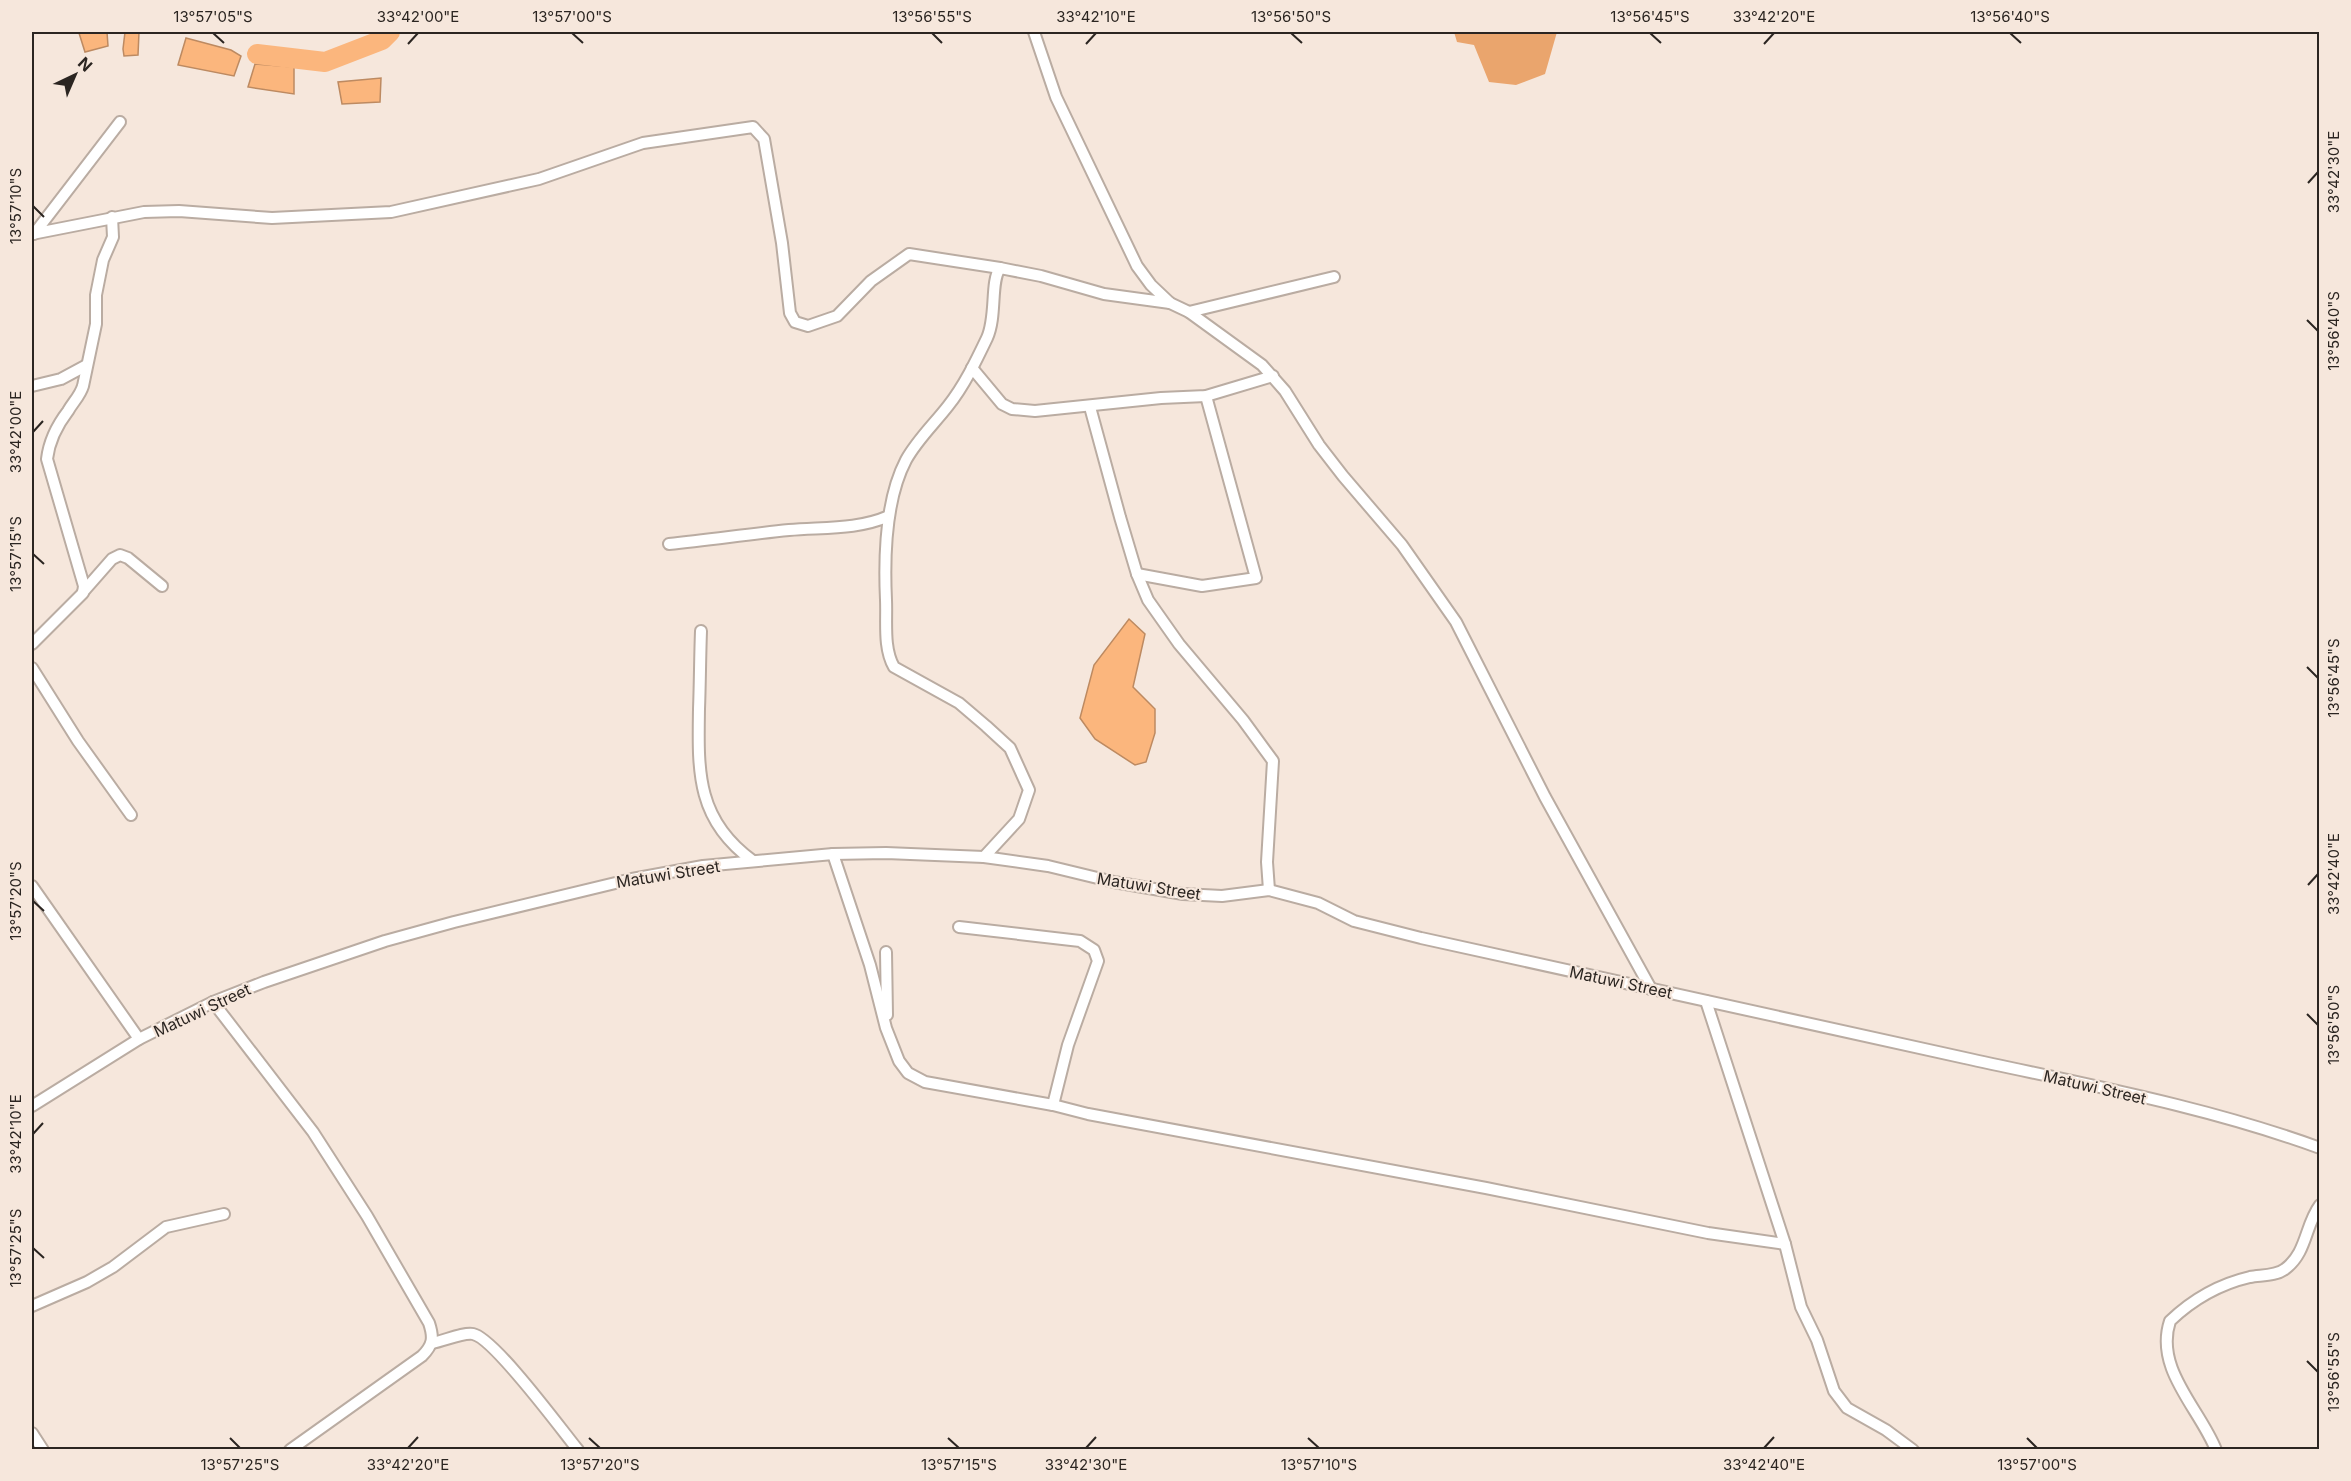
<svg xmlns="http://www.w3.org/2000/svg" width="2351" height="1481" font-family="Inter,sans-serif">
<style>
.forest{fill:#eaa56d}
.water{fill:#fbb67d;stroke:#bd8a61;stroke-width:1.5}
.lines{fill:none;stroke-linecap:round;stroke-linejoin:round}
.river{stroke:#fbb67d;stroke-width:20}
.minor-casing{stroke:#baaca2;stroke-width:14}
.minor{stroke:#fff;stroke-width:10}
.ticks{fill:none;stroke:#2b2521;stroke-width:2}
.labels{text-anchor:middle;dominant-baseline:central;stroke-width:4.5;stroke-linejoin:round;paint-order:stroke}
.street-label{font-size:16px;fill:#2b2521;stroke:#f6e7dc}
.neatline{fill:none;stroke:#2b2521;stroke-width:2}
.ticks-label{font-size:15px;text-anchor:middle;fill:#2b2521}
</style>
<rect width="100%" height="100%" fill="#f6e7dc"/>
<path class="forest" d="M1454 32H1557L1545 74 1516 85 1489 82 1474 45 1457 42Z"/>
<g class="water">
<path d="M84 32H107L108 46 85 52 79 33Z"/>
<path d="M125 32H139L138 55 124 56 123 49Z"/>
<path d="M186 38 231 50 241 56 234 76 178 65Z"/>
<path d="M255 64 294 67V94L248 87Z"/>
<path d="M381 78 380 102 342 104 338 82Z"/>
<path d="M1129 619 1145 634 1133 687 1155 709V733L1146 762 1135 765 1095 739 1080 718 1094 665Z"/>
</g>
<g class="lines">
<path class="river" d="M257 54 325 62 382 40 390 32"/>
<defs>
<g id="minor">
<path d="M1034 32 1056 97 1137 266 1151 285 1170 303 1189 312 1262 365 1285 391 1319 445 1343 476 1402 545 1456 622 1545 797 1651 989"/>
<path d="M32 234 144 212 179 211 272 218 391 212 539 179 643 143 753 127 764 139 782 243 790 313 795 322 808 326 837 316 871 281 909 254 1000 268"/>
<path d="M34 234 120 122"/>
<path d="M1189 312 1334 277"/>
<path d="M972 368 1002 404 1012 409 1035 411 1161 398 1206 396 1273 376"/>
<path d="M32 386 61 379 87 365"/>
<path d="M1090 407 1120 517 1137 574 1148 600 1179 644 1243 720 1273 761 1267 862 1269 890"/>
<path d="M669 544C709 540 749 534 789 530 823 527 857 530 889 516"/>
<path d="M1137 574 1202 586 1256 578 1206 396"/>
<path d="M83 592 112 559 120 555 128 558 162 586"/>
<path d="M701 631C700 657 700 683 699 709 698 771 696 820 753 861"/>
<path d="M32 644 83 593 84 586 47 459C49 442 58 424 68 411 73 402 80 396 83 386L96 324V295L103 260 113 237 112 217"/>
<path d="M32 668 78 741 131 815"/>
<path d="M833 854 870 965 886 1028 899 1061 908 1073 925 1082 1053 1105 1088 1114 1486 1188 1708 1233 1785 1244"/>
<path d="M984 857 1019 819 1029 790 1010 748 986 726 959 703 894 667C883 648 887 621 886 600 884 557 886 498 906 460 917 440 934 424 948 406 964 386 976 361 987 338 997 316 990 282 1000 268L1041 276 1104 294 1170 303"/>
<path d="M32 886 139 1039"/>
<path d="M959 927 1080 941 1094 950 1098 961 1068 1045 1053 1105"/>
<path d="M886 952 887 1015"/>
<path d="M1706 1001 1785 1244 1801 1307 1817 1340 1834 1391 1847 1408 1886 1430 1913 1450"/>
<path d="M213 1002 313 1132 367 1216 429 1323C434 1338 433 1345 422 1356L290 1450"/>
<path d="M32 1106 139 1039 213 1002 264 982 385 941 454 922 632 879 703 866 833 854 886 853 984 857 1048 866 1114 882 1183 894 1222 896 1269 890 1318 903 1354 921 1421 938C1603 978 1784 1018 1965 1058 2083 1084 2205 1106 2320 1148"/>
<path d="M32 1306 87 1282 113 1267 166 1227 224 1214"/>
<path d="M432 1343C444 1341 463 1332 473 1334 494 1338 561 1429 578 1450"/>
<path d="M32 1433 43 1450"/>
<path d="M2216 1450C2200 1409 2154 1369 2170 1321 2192 1300 2220 1284 2250 1277 2261 1275 2276 1276 2285 1269 2307 1253 2305 1225 2320 1205"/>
</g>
</defs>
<use href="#minor" class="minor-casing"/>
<use href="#minor" class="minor"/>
</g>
<path class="ticks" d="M213 33 224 43M572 33 583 43M932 33 942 43M1291 33 1302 43M1650 33 1661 43M2010 33 2021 43M408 44 418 33M1086 44 1096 33M1764 44 1774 33M2308 183 2318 172M33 206 44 217M2307 320 2318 331M33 432 43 421M33 554 44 564M2307 667 2318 678M2308 885 2318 874M33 901 44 911M2307 1014 2318 1025M33 1134 43 1123M33 1248 44 1258M2307 1361 2318 1372M230 1438 240 1448M589 1438 600 1448M948 1438 959 1448M1308 1438 1319 1448M2027 1438 2037 1448M408 1448 418 1437M1086 1448 1096 1437M1764 1448 1774 1437"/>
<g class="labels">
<g class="street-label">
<text transform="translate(668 874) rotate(-9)">Matuwi Street</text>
<text transform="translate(1149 886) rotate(9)">Matuwi Street</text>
<text transform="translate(1621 982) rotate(12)">Matuwi Street</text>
<text transform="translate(202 1010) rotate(-25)">Matuwi Street</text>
<text transform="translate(2095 1087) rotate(13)">Matuwi Street</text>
</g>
</g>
<rect width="2351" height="1481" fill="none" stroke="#f6e7dc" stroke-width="66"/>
<g transform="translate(75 75) rotate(44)" stroke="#f6e7dc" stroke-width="4.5" paint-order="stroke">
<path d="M0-4.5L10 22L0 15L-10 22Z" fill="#2b2521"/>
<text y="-9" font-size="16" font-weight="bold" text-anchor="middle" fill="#2b2521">N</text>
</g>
<rect x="33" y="33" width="2285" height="1415" class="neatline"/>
<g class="ticks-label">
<text x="213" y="22">13°57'05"S</text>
<text x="418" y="22">33°42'00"E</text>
<text x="572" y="22">13°57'00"S</text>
<text x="932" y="22">13°56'55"S</text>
<text x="1096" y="22">33°42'10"E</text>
<text x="1291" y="22">13°56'50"S</text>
<text x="1650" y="22">13°56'45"S</text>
<text x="1774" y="22">33°42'20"E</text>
<text x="2010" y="22">13°56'40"S</text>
<text transform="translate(2334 172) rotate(-90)" y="5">33°42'30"E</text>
<text transform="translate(16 206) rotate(-90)" y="5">13°57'10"S</text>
<text transform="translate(2334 331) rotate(-90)" y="5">13°56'40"S</text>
<text transform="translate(16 432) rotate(-90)" y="5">33°42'00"E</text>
<text transform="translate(16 554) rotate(-90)" y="5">13°57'15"S</text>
<text transform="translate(2334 678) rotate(-90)" y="5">13°56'45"S</text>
<text transform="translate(2334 874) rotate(-90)" y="5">33°42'40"E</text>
<text transform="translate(16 901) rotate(-90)" y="5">13°57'20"S</text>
<text transform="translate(2334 1025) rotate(-90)" y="5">13°56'50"S</text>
<text transform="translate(16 1134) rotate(-90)" y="5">33°42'10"E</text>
<text transform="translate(16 1248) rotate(-90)" y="5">13°57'25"S</text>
<text transform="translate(2334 1372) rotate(-90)" y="5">13°56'55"S</text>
<text x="240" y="1470">13°57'25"S</text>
<text x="408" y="1470">33°42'20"E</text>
<text x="600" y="1470">13°57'20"S</text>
<text x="959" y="1470">13°57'15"S</text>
<text x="1086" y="1470">33°42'30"E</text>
<text x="1319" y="1470">13°57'10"S</text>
<text x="1764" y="1470">33°42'40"E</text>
<text x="2037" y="1470">13°57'00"S</text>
</g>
</svg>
